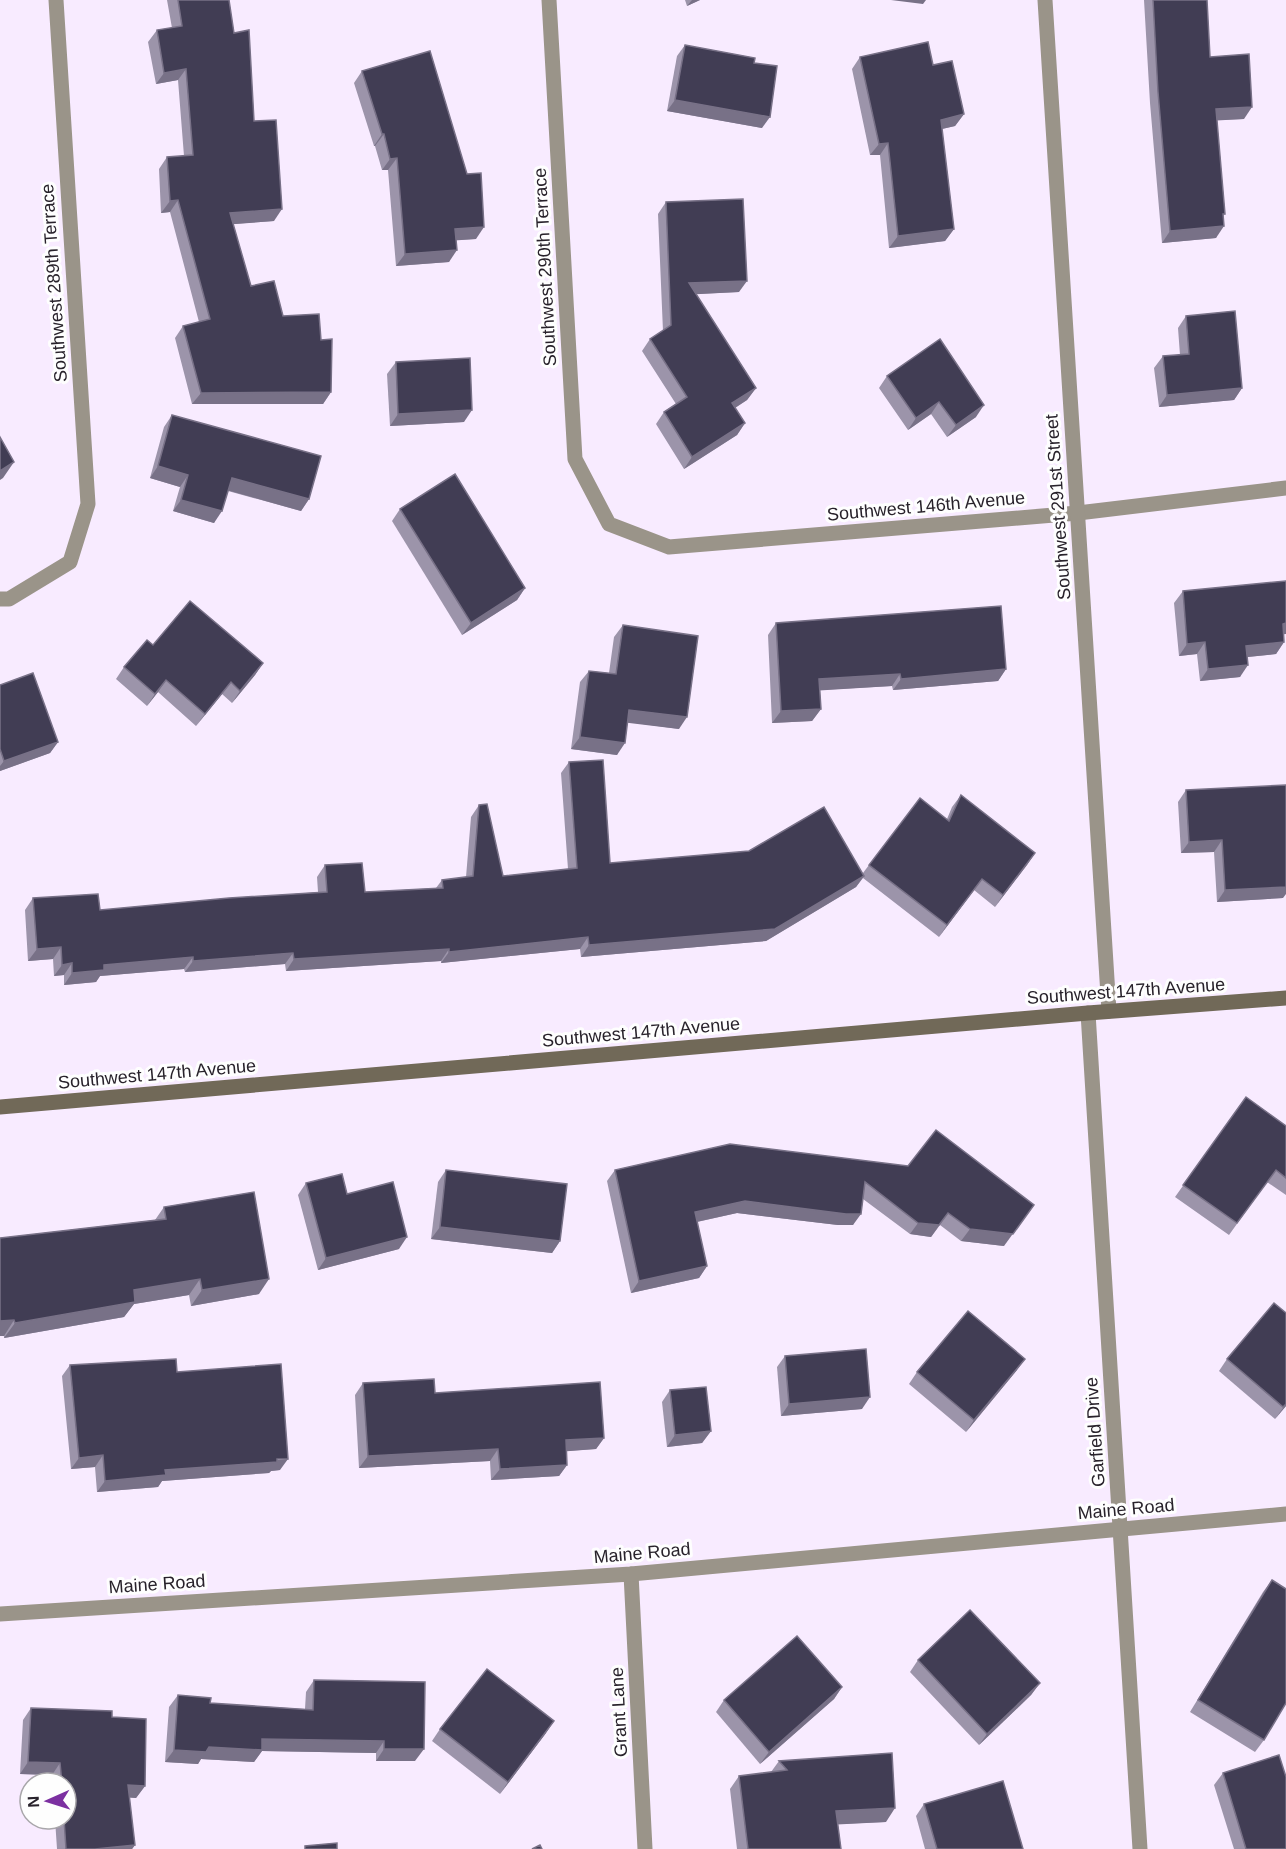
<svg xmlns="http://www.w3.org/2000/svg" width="1286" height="1849" font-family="Arial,sans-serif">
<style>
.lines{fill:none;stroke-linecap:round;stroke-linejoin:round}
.street{stroke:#9a9489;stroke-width:15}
.secondary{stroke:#716958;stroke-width:15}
.wall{fill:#9c94aa}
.shaded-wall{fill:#787187}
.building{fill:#413d54;stroke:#787187;stroke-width:1.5}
.labels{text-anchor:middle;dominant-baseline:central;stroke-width:6;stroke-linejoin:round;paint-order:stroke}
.street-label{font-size:18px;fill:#28222b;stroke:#fefefe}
</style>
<rect width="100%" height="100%" fill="#f8ebff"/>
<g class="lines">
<g class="street">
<path d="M549 0 575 459 609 524 669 547 1078 513 1286 488"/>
<path d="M1045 0 1109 1011"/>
<path d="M0 599H9L70 562 88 504 56 0"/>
<path d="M1088 1013 1140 1849"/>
<path d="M631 1574 645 1849"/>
<path d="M0 1614 631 1574 1286 1514"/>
</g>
<path class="secondary" d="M0 1107 1088 1013 1286 998"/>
</g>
<g class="wall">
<path d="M167 0H229L234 33 274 221 233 224 251 286 283 316 321 340 331 392 323 404H192L175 338 183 326 199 322 170 212 161 213 159 169 167 157 184 156 178 80 156 84 148 42 157 30 172 28Z"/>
<path d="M685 0H700L687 6Z"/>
<path d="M1144 0H1207L1210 57 1244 119 1217 120 1225 214 1223 216 1216 238 1162 243 1150 103Z"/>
<path d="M685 45 754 63 762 128 667 111 677 56Z"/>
<path d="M860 57 933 65 964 114 955 126 942 129 954 229 945 241 889 248 880 155H870L852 69Z"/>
<path d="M362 71 476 239 456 240 449 262 396 266 388 170H382L375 146H374L354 83Z"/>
<path d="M666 202 739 292 696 294 756 388 747 400 735 408 745 423 737 435 684 469 656 424 664 412 676 404 642 351 650 339 663 331 658 214Z"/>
<path d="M1186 316 1242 388 1234 400 1159 407 1154 368 1163 356 1180 355 1178 328Z"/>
<path d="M396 362 464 422 390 426 387 374Z"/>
<path d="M887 376 976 417 947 437 931 414 908 430 879 388Z"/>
<path d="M172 415 309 499 301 511 228 491 214 523 173 511 180 487 150 478 164 427Z"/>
<path d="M400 509 525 588 517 600 462 635 392 521Z"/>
<path d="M1183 591 1284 635V642L1276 654 1247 657 1240 677 1200 681 1197 654 1179 656 1174 603Z"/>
<path d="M776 623 1006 669 998 681 893 690 892 686 820 690 821 709 812 721 772 723 768 635Z"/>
<path d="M623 625 679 729 628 722 617 755 571 749 580 682 589 671 609 673 614 637Z"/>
<path d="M153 645 263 663 255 675 232 703 222 694 196 726 158 692 147 706 116 679 124 667Z"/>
<path d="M0 685 58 742 50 753 0 771Z"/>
<path d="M569 762 610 863 863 873 869 865 947 819 952 807 961 795 1035 853 995 907 974 890 939 937 863 878 856 887 766 941 581 957 580 949 441 963V961L286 971 285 964 185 972 184 969 100 976 96 982 64 985V975L54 976 53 959 28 961 25 910 33 898 100 910 318 892 317 877 325 865 365 892 436 888 442 880 466 877 471 817 479 805 503 876 568 869 561 773Z"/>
<path d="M1186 790 1283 898 1217 902 1214 852 1181 853 1178 802Z"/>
<path d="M1246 1097 1286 1126V1195L1267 1182 1229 1235 1175 1197Z"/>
<path d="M908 1166 1004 1246 961 1241 940 1225 931 1237 910 1234 863 1199 853 1225H838L737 1213 697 1222 707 1266 699 1278 631 1293 607 1181 615 1170Z"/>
<path d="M446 1170 560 1241 552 1253 431 1239 438 1182Z"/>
<path d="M306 1183 347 1194 399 1249 318 1270 298 1195Z"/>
<path d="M164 1207 259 1294 191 1306 189 1295 134 1304 124 1317 4 1338 0 1238 155 1220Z"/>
<path d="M785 1356 862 1409 781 1416 777 1367Z"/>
<path d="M1227 1359 1286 1406 1275 1419 1219 1371Z"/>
<path d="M70 1365 177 1372 280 1470 271 1471 269 1473 162 1481 158 1487 97 1492 95 1467 71 1469 62 1376Z"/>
<path d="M1017 1370 966 1432 909 1384 917 1372Z"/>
<path d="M363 1383 435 1393 604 1438 596 1449 566 1451 567 1465 559 1476 491 1480 490 1461 359 1468 355 1395Z"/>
<path d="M670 1390 711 1431 702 1443 667 1447 662 1402Z"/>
<path d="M1272 1580 1264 1740 1255 1752 1190 1712 1263 1592Z"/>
<path d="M918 1660 1040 1683 1031 1695 979 1745 910 1672Z"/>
<path d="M314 1680 415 1761H376V1753L262 1751 254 1762 201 1759 198 1764 165 1762 169 1707 178 1695 210 1703 305 1709 306 1692Z"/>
<path d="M842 1687 834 1699 760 1764 716 1712 724 1700Z"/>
<path d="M31 1708 112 1717 145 1786 136 1798 129 1797 135 1845 132 1849H57L55 1819H66V1783H52V1775L20 1774 23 1720Z"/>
<path d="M440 1729 546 1733 500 1794 432 1741Z"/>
<path d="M779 1761 886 1822 838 1824 841 1849H737L730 1789 739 1776 771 1772Z"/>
<path d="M1223 1773 1286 1849H1234L1214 1785Z"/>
<path d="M924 1804 1023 1849H925L916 1816Z"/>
</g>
<g class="shaded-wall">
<path d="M692 0H700L687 6Z"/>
<path d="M891 0H926L923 4Z"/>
<path d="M186 69 178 80 156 84 164 73Z"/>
<path d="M675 100 770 117 762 128 667 111Z"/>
<path d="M1252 107 1244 119 1207 121 1216 109Z"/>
<path d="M964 114 955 126 933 131 941 120Z"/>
<path d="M382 134H384L375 146H374Z"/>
<path d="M888 143 880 155H870L879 144Z"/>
<path d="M397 158 388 170H382L390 159Z"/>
<path d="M178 200 170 212 161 213 170 201Z"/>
<path d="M282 209 274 221 222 225 230 213Z"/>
<path d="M1224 226 1216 238 1162 243 1170 231Z"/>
<path d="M484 227 476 239 447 241 455 229Z"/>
<path d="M954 229 945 241 889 248 898 236Z"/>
<path d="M457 250 449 262 396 266 405 254Z"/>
<path d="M747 281 739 292 681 295 689 283Z"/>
<path d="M756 388 747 400 724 415 732 403Z"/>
<path d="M1242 388 1234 400 1159 407 1167 395Z"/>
<path d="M331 392 323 404H192L201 393Z"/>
<path d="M939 402 931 414 908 430 916 418Z"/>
<path d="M984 405 976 417 947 437 956 425Z"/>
<path d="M472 410 464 422 390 426 398 414Z"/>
<path d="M745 423 737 435 684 469 692 457Z"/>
<path d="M14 462 3 478 0 480V471Z"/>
<path d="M158 466 188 475 180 487 150 478Z"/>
<path d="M232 478 309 499 301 511 223 489Z"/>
<path d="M181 500 222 511 214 523 173 511Z"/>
<path d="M525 588 517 600 462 635 471 623Z"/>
<path d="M1286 623V634L1274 635 1283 624Z"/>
<path d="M1205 642 1197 654 1179 656 1187 644Z"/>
<path d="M1284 642 1276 654 1238 658 1246 646Z"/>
<path d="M263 663 255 675 232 703 240 691Z"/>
<path d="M1248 665 1240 677 1200 681 1208 669Z"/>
<path d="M1006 669 998 681 893 690 901 679Z"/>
<path d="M900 674 892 686 811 691 819 679Z"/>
<path d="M166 680 158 692 147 706 155 694Z"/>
<path d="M231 682 222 694 196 726 205 714Z"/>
<path d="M821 709 812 721 772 723 781 711Z"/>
<path d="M629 710 687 717 679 729 621 722Z"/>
<path d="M580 737 625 743 617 755 571 749Z"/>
<path d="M58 742 50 753 0 771V766L4 761Z"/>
<path d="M1222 840 1214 852 1181 853 1189 842Z"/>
<path d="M1035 853 1027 865 995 907 1003 895Z"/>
<path d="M864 876 856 887 766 941 581 957 589 945Z"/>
<path d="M982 879 974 890 939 937 947 925Z"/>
<path d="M1286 887V894L1283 898 1217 902 1225 890Z"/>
<path d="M588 937 580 949 441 963 449 952Z"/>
<path d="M61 947 53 959 28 961 37 949Z"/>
<path d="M449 949 441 961 286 971 294 959Z"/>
<path d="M293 953 285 964 185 972 193 961Z"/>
<path d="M193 957 184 969 100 976 96 982 64 985 72 973 104 965Z"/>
<path d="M72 963 64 975 54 976 62 965Z"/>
<path d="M745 1201 861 1214 853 1225H838L737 1213 687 1224 695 1212Z"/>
<path d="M1034 1205 1004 1246 961 1241 970 1229Z"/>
<path d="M948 1213 931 1237 910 1234 918 1223Z"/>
<path d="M440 1227 560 1241 552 1253 431 1239Z"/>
<path d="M407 1237 399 1249 318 1270 326 1258Z"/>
<path d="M707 1266 699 1278 631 1293 639 1281Z"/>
<path d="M200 1279 189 1295 134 1304 124 1317 4 1338 15 1323 134 1290Z"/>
<path d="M269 1279 259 1294 191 1306 202 1290Z"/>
<path d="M14 1320 4 1336H0V1321Z"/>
<path d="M1025 1359 1017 1370 966 1432 974 1420Z"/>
<path d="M870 1397 862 1409 781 1416 789 1404Z"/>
<path d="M1286 1404V1406L1275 1419Z"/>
<path d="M711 1431 702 1443 667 1447 675 1435Z"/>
<path d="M604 1438 596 1449 557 1452 566 1440Z"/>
<path d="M498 1449 490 1461 359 1468 368 1456Z"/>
<path d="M103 1455 95 1467 71 1469 79 1458Z"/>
<path d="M288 1459 280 1470 271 1471 269 1473 162 1481 158 1487 97 1492 105 1481 165 1470Z"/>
<path d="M567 1465 559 1476 491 1480 500 1469Z"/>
<path d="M1040 1683 1031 1695 979 1745 987 1734Z"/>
<path d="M842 1687 834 1699 760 1764 769 1752Z"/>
<path d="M554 1721 546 1733 500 1794 508 1782Z"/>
<path d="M262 1739 384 1741 376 1753 262 1751 254 1762 201 1759 198 1764 165 1762 174 1750 209 1747Z"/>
<path d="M384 1749H424L415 1761H376Z"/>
<path d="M28 1762 60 1763 52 1775 20 1774Z"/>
<path d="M128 1785 145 1786 136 1798 119 1797Z"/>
<path d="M895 1808 886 1822 827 1825 836 1811Z"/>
<path d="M135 1845 132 1849H95Z"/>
</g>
<g class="building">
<path d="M178 0H229L234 33 249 30 254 121 276 120 282 209 230 213 251 286 274 281 283 316 319 314 321 340 332 339 331 392 201 393 183 326 210 319 178 200 170 201 167 157 193 155 186 69 164 73 157 30 182 26Z"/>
<path d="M1153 0H1207L1210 57 1249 54 1252 107 1216 109 1225 214H1223L1224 226 1170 231 1158 92Z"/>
<path d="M928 42 933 65 952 61 964 114 941 120 954 229 898 236 888 143 879 144 860 57Z"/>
<path d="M685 45 755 58 754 63 777 66 770 117 675 100Z"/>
<path d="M430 51 467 174 481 173 484 227 455 229 457 250 405 254 397 158 390 159 384 134H382L362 71Z"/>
<path d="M743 199 747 281 689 283 756 388 732 403 745 423 692 457 664 412 687 397 650 339 671 325 666 202Z"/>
<path d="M1235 311 1242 388 1167 395 1163 356 1189 354 1186 316Z"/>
<path d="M940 339 984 405 956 425 939 402 916 418 887 376Z"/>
<path d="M470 358 472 410 398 414 396 362Z"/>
<path d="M172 415 321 456 309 499 232 478 222 511 181 500 188 475 158 466Z"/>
<path d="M0 437 14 462 0 471Z"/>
<path d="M455 474 525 588 471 623 400 509Z"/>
<path d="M1286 581V623L1283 624 1284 642 1246 646 1248 665 1208 669 1205 642 1187 644 1183 591Z"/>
<path d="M190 601 263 663 240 691 231 682 205 714 166 680 155 694 124 667 147 640 153 645Z"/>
<path d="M1001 606 1006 669 901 679 900 674 819 679 821 709 781 711 776 623Z"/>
<path d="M623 625 698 636 687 717 629 710 625 743 580 737 589 671 616 674Z"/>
<path d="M33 673 58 742 4 761 0 749V685Z"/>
<path d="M603 760 610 863 749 851 824 807 864 876 775 929 589 945 588 937 449 952V949L294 959 293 953 193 961V957L104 965V970L72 973V963L62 965 61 947 37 949 33 898 98 894 100 910 229 898 327 892 325 865 362 863 365 892 443 888 442 880 473 876 479 805 487 804 503 876 577 868 569 762Z"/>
<path d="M1286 785V887L1225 890 1222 840 1189 842 1186 790Z"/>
<path d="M961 795 1035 853 1003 895 982 879 947 925 869 865 920 798 949 821Z"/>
<path d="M1246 1097 1286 1126V1178L1276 1170 1237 1223 1183 1185Z"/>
<path d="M936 1130 1034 1205 1013 1234 970 1229 948 1213 939 1225 918 1223 865 1182 861 1214H846L745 1201 695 1212 707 1266 639 1281 615 1170 730 1144 908 1166Z"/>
<path d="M446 1170 567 1184 560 1241 440 1227Z"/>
<path d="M342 1174 347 1194 393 1182 407 1237 326 1258 306 1183Z"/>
<path d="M254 1192 269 1279 202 1290 200 1279 134 1290 135 1302 15 1323 14 1320 0 1321V1238L166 1219 164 1207Z"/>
<path d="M1274 1303 1286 1313V1404L1283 1407 1227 1359Z"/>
<path d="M968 1311 1025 1359 974 1420 917 1372Z"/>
<path d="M866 1349 870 1397 789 1404 785 1356Z"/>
<path d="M176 1359 177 1372 281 1364 288 1459H277V1462L165 1470 166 1475 105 1481 103 1455 79 1458 70 1365Z"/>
<path d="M434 1379 435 1393 600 1382 604 1438 566 1440 567 1465 500 1469 498 1449 368 1456 363 1383Z"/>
<path d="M706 1387 711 1431 675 1435 670 1390Z"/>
<path d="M1272 1580 1286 1589V1703L1264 1740 1198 1700Z"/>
<path d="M970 1610 1040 1683 987 1734 918 1660Z"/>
<path d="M797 1636 842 1687 769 1752 724 1700Z"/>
<path d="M487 1669 554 1721 508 1782 440 1729Z"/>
<path d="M314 1680 425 1682 424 1749H384V1741L262 1739V1750L209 1747 206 1752 174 1750 178 1695 211 1698 210 1703 313 1710Z"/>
<path d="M31 1708 112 1711V1717L146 1719 145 1786 128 1785 135 1845 95 1849H66L64 1819H66V1783H62L60 1763 28 1762Z"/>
<path d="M892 1753 895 1808 836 1811 841 1849H748L739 1776 787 1770 779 1761Z"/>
<path d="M1279 1755 1286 1777V1849H1246L1223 1773Z"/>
<path d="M1003 1781 1023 1849H937L924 1804Z"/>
<path d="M337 1843V1849H305V1846Z"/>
<path d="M540 1845 542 1849H532Z"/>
</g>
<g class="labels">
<g class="street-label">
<text transform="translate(545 267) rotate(-93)">Southwest 290th Terrace</text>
<text transform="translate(54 283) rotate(-94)">Southwest 289th Terrace</text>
<text transform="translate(926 506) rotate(-5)">Southwest 146th Avenue</text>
<text transform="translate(1058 507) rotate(-94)">Southwest 291st Street</text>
<text transform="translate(1126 991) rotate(-4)">Southwest 147th Avenue</text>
<text transform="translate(641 1032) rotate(-5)">Southwest 147th Avenue</text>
<text transform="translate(157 1074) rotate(-5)">Southwest 147th Avenue</text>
<text transform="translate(1095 1432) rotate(-94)">Garfield Drive</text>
<text transform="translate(1126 1509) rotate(-5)">Maine Road</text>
<text transform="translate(642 1553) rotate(-5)">Maine Road</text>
<text transform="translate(157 1584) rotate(-4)">Maine Road</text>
<text transform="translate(619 1712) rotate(-93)">Grant Lane</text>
</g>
</g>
<g transform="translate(48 1801) rotate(267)"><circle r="28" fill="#fefefe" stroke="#a8a6aa" stroke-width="1.5"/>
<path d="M0-4.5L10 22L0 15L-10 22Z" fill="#7c30a1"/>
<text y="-9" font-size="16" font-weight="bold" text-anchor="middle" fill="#28222b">N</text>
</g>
</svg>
